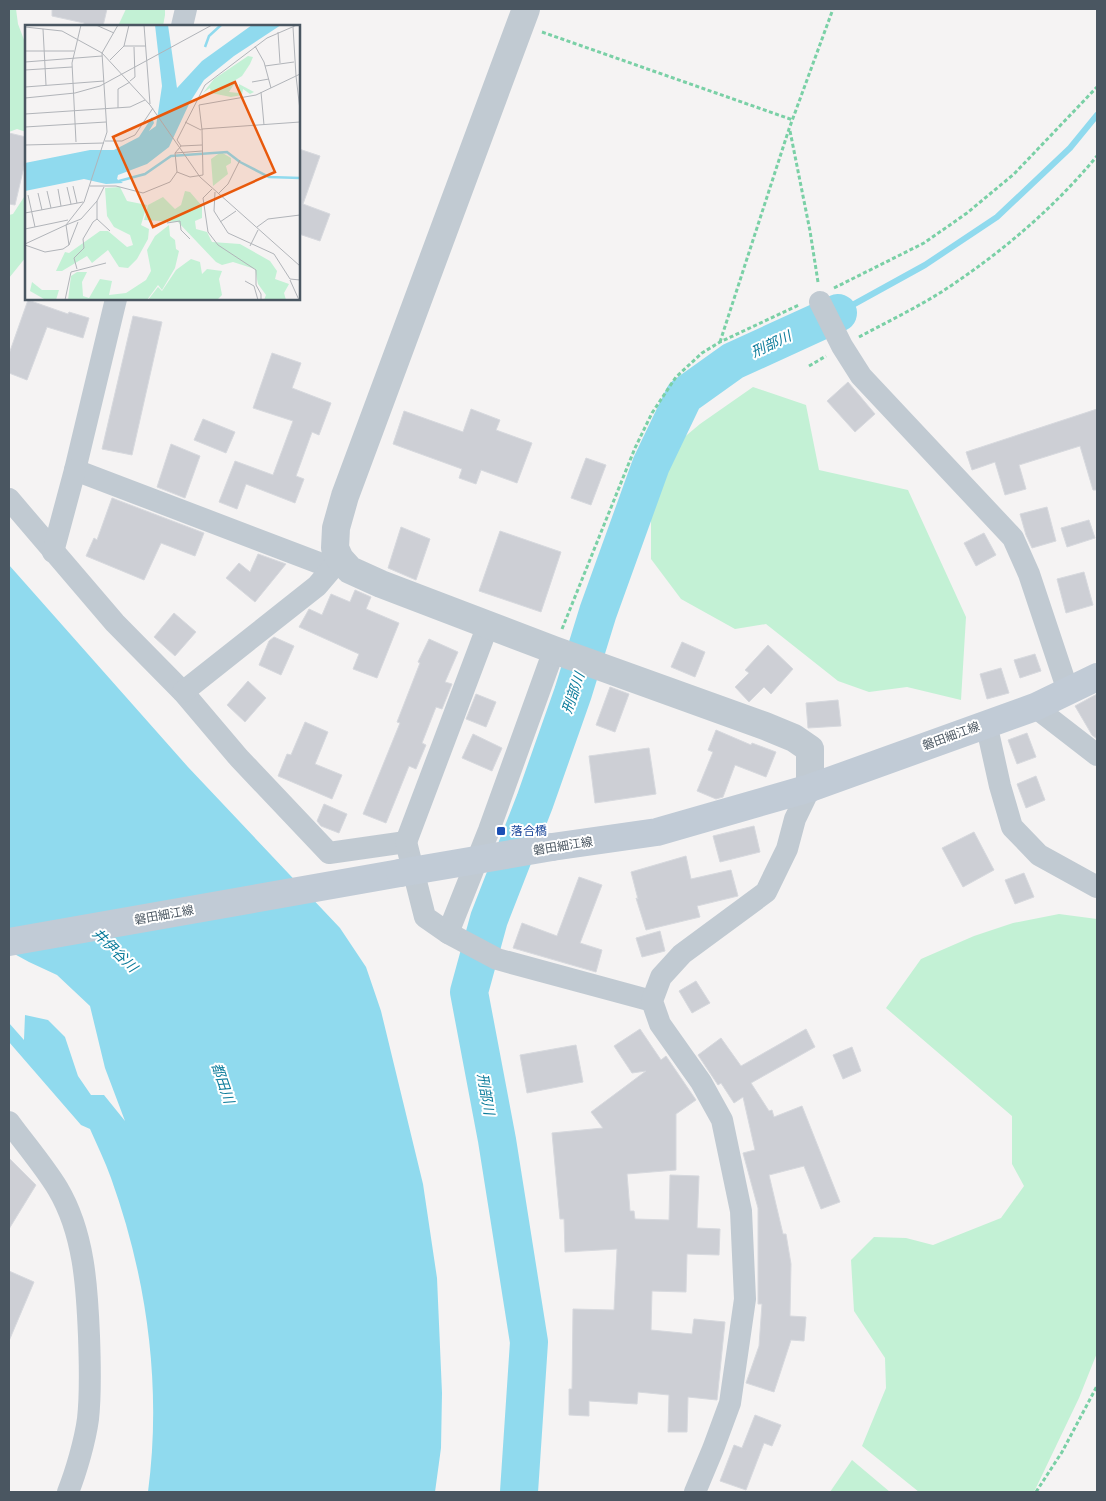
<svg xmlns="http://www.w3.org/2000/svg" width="1106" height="1501" font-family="'DejaVu Sans','Noto Sans JP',sans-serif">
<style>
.green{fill:#c3f1d5}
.water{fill:#90daee}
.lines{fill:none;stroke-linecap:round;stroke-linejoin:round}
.stream{stroke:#90daee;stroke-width:6}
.river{stroke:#90daee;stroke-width:38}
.building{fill:#cdcfd5;stroke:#d7d9de}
.path{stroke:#7ad0a6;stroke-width:3;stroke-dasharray:4 2.5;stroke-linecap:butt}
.minor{stroke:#c1cad2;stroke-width:22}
.tertiary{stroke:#c1cad2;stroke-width:28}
.secondary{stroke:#c1cbd6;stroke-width:28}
.secondary-bridge{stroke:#c1cbd6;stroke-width:28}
.transit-dot{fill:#1a4fb4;stroke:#fff;stroke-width:2}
.labels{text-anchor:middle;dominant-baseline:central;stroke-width:4;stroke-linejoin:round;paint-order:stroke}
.street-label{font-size:12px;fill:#4a5661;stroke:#fff}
.transit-label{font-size:12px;fill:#164399;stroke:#fff;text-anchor:start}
.water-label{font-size:14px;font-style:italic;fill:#0c7c9b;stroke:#fff}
.inset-river{fill:none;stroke:#90daee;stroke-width:2.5}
.inset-road{fill:none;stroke:#b1b4b9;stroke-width:1}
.view{fill:#e8590c;fill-opacity:0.15;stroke:#e8590c;stroke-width:2.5}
.inset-edge{fill:none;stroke:#4a5661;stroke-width:2.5}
</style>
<rect width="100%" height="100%" fill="#f5f3f3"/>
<g class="green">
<path d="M9 9H16L18 24 26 45V132L17 129 9 132Z"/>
<path d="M126 9H165V15L163 26H118Z"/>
<path d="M26 194V257L9 278V215L13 214Z"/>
<path d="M753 387 806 405 819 470 908 490 966 617 961 700 907 687 869 692 838 681 766 624 735 629 681 599 651 559V465L700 424Z"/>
<path d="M1059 914 1097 919V1353L1079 1398 1034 1492H919L862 1446 886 1388 885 1358 854 1311 851 1260 874 1237 906 1238 933 1245 1001 1218 1024 1186 1012 1164V1116L886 1008 921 959 974 936 1013 923Z"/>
<path d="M852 1460 890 1492H830Z"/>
</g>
<path class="water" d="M9 565 188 767 340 928 366 967 381 1011 423 1184 437 1278 442 1393 441 1448 435 1492H148C162 1386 147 1278 111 1178 105 1161 97 1145 90 1129L81 1125 9 1042V1023L24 1040 25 1015 48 1020 65 1037 78 1076 91 1095H104L125 1121 105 1068 90 1006 57 975 29 962 9 951Z"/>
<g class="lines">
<path class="stream" d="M838 313 925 265 997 217 1070 148 1097 115"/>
<path class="river" d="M519 1492 529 1342 497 1140 469 992 489 919 535 801 573 693 598 612 651 465 684 396 733 361 838 313"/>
</g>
<g class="building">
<path d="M52 9H107L103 26H84V23L52 16Z"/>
<path d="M9 133 26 137V158L15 205 9 204Z"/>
<path d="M299 149 320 156 303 204 330 214 320 241 299 234Z"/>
<path d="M28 300 68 314 69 312 89 318 83 338 47 327 27 380 9 373V354Z"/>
<path d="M133 316 162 322 132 455 102 449Z"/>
<path d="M272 353 301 363 292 388 331 403 319 435 312 432 296 476 304 479 295 503 246 484 237 509 219 502 235 461 273 475 293 421 253 408Z"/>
<path d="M848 382 875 414 855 432 827 401Z"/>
<path d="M471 409 500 420 496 430 532 443 517 483 481 470 476 484 459 478 462 469 393 444 404 411 463 432Z"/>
<path d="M1097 409V490H1093L1080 446 1019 465 1026 489 1005 495 995 462 972 470 966 452Z"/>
<path d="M203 419 235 432 226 453 194 440Z"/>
<path d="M171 444 200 456 185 498 157 487Z"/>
<path d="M586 458 606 465 591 505 571 498Z"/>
<path d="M112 498 204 533 195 556 161 543 144 580 86 556 94 538 97 540Z"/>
<path d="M1047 507 1056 541 1032 548 1026 535 1020 514Z"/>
<path d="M1089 520 1095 538 1067 547 1061 528Z"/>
<path d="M401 527 430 539 416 580 388 568Z"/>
<path d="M500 531 561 552 541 612 479 591Z"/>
<path d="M984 533 996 555 976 566 964 543Z"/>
<path d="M258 554 286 564 255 602 226 578 239 563 250 572Z"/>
<path d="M1084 572 1093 605 1066 613 1057 579Z"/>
<path d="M355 590 371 597 366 609 399 623 377 678 353 669 359 654 299 627 309 609 322 615 331 594 350 602Z"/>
<path d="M174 613 196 632 175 656 154 637Z"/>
<path d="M274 637 294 646 281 675 259 665 269 641Z"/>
<path d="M429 639 458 652 445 682 452 684 442 709 436 707 422 743 426 745 416 769 409 766 386 823 363 814 400 723 397 722 420 663 418 662Z"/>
<path d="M682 642 705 652 695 677 671 667Z"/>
<path d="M768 645 793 669 771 694 764 687 749 702 735 687 749 673 745 670Z"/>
<path d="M1035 654 1041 671 1020 678 1014 660Z"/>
<path d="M1001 668 1009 693 987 699 980 674Z"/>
<path d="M248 681 266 698 245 722 227 705Z"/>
<path d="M610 687 629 694 615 732 596 725Z"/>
<path d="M476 694 496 702 486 727 466 719Z"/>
<path d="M1097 694V739L1092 735 1075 706Z"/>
<path d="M838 700 841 726 808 728 806 703Z"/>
<path d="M305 722 328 732 315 764 342 775 332 799 278 776 287 754 291 755Z"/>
<path d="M716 730 751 745 752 743 776 752 766 777 735 765 723 797 716 799 697 791 713 752 708 750Z"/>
<path d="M1027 733 1036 757 1017 764 1008 740Z"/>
<path d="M473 734 502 748 492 771 462 758Z"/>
<path d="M649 748 656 794 595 803 589 756Z"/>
<path d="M1036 776 1045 800 1026 808 1017 784Z"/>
<path d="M324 804 347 814 339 833 321 826 317 821Z"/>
<path d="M754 826 760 852 720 862 713 836Z"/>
<path d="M974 832 994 870 963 887 942 848Z"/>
<path d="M686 856 691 879 731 870 738 896 697 906 700 917 646 930 636 898 638 899 631 872Z"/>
<path d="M1024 873 1034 897 1015 904 1005 880Z"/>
<path d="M579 877 602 885 580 943 602 950 596 972 513 948 522 923 557 936Z"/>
<path d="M660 931 665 951 642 957 636 938Z"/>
<path d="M696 981 710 1003 692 1013 679 991Z"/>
<path d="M640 1029 661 1060 666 1056 696 1100 676 1114V1170L627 1174 630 1211H634L635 1219 669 1220 670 1175 699 1176 697 1228 720 1229 719 1255 687 1254 686 1292 652 1291 651 1330 692 1334 694 1319 725 1322 717 1400 688 1397 687 1432H668L669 1395 638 1392 637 1404 589 1401V1416L569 1415V1389H572L573 1309 614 1310 617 1249 565 1252 564 1219H560L552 1133 603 1128 591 1112 646 1071 632 1073 614 1046Z"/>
<path d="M806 1029 815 1047 751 1083 769 1111 772 1110 774 1117 802 1106 840 1202 821 1209 804 1166 769 1175 783 1234H786L791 1264 790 1316 806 1317 804 1341 791 1340 774 1392 746 1383 759 1346 762 1304H758V1208L743 1153 755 1150 743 1097 734 1103 721 1083 718 1085 698 1055 721 1038 741 1066Z"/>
<path d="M576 1045 583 1082 527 1093 520 1055Z"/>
<path d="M852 1047 861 1071 843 1079 833 1055Z"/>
<path d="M9 1158 36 1185 9 1229Z"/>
<path d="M9 1271 34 1282 9 1341Z"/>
<path d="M755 1415 781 1425 772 1446 764 1443 746 1490 720 1481 734 1445 742 1448Z"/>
</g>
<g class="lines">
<g class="path">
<path d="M542 32 793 120"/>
<path d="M790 131 810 231 818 282"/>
<path d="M834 288 924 243 967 213 1014 174 1097 87"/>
<path d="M859 337C887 322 916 308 943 291 1001 253 1053 209 1097 156"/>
<path d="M720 342 789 129 833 9"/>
<path d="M809 366 826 356"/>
<path d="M562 629 635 448 652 413 676 377 702 353 720 342 799 305"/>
<path d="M1036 1492 1062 1452 1097 1386"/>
</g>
<g class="minor">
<path d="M182 26 186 9"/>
<path d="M116 299 75 470 327 566 340 559"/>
<path d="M820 302 842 346 861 376 1013 538 1029 574 1068 691"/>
<path d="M9 499 115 623 183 692 239 758 329 853 406 842 425 917 448 933 497 959 652 1001"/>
<path d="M53 552 75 470"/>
<path d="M183 692 317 586 340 559"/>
<path d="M1035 707 1097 755"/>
<path d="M986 723 1000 786 1012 827 1039 855 1097 887"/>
<path d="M406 842 488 625"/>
<path d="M448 933 489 830 554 650"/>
<path d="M9 1122C25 1144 44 1166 58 1189 84 1233 87 1286 89 1336 90 1363 91 1392 88 1419 85 1441 76 1472 68 1492"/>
<path d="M695 1492 713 1449 730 1403 745 1299 741 1211 722 1120 701 1082 660 1024 652 1001 661 977 682 954 766 892 787 849 795 819 810 788"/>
</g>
<path class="tertiary" d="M526 9 345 496 336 528 335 548 340 559 350 570 381 584 554 650 765 726 794 738 810 749V788"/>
<g class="secondary">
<path d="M552 847 657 832 810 788 1035 707 1097 677"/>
<path d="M9 942 400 873"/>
</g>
<path class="secondary-bridge" d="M400 873 552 847"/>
</g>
<rect class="transit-dot" x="496" y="826" width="10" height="10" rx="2.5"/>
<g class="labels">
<g class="street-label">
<text transform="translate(951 736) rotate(-20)">磐田細江線</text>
<text transform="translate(563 846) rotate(-9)">磐田細江線</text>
<text transform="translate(164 915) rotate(-10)">磐田細江線</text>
</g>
<g class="transit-label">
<text x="511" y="831">落合橋</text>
</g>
<g class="water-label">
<text transform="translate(771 344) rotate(-25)">刑部川</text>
<text transform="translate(573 693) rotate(-71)">刑部川</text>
<text transform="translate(115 950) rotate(44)">井伊谷川</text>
<text transform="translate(223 1083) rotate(71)">都田川</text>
<text transform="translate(486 1094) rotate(80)">刑部川</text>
</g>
</g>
<g transform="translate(25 25)">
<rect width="275" height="275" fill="#f5f3f3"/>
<path d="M223 31 228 32 225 39 217 51 204 59 211 56 204 67 214 68V59L229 67 225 69 218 64 217 70 206 72 186 68 185 63 178 68 189 54ZM196 127 206 133V138L201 141 203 149 188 161 186 134ZM95 162 102 176 122 180 116 200 124 204 123 214 112 234 103 243 94 242 83 225 67 238 62 231 37 246H31L40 227 44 228 75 206H83L102 222 108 220 105 210 89 202 82 191 80 163ZM160 166 165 167 177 181V193L170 196 171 204 182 207 187 217 215 219 245 236 252 246 250 254 264 259 259 268 261 275H239L241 270 233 259 230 244 208 237 197 240 191 237 153 197 119 195 123 180 138 172 150 184 156 180ZM144 200 145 211 150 215 151 224 154 226 150 243 137 265 133 260 122 275H43L46 251 52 247H62L57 257 58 271 64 273 75 254 87 256 84 270 101 268 121 255 126 246 122 225 130 211ZM166 234 175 237 177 249 182 244 197 246 194 254 197 270 192 275H123L133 262 137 266 151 245ZM7 257 17 265H34L31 275 19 274 5 266Z" fill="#c3f1d5"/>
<path d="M130 0H143L152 63 177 36 227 0H256L209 31 179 55 165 77 144 122 122 139 93 150 92 154 98 158 81 159 59 154 0 166V138L65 125H89L114 112 127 92 129 98 124 106 131 101 137 61Z" fill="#90daee"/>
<path class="inset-river" d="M180 22 184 11 196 0M215 137 244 152 275 153M94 156 120 149 146 131 202 127 215 137"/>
<path class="inset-road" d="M71 0 89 8M119 0 125 79M0 2 37 6 77 28 93 0M18 4 21 60M253 7 255 38M99 21H121M230 21 239 37 246 63M0 26H49M77 28 125 80 175 152 275 241M85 35 99 21 104 0M0 37 77 31M240 41 269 37M0 45 47 42M275 49 271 51 275 85M105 56 110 52 109 22M227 57 244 54M0 62 79 56M236 67 239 100M0 73 50 68 75 61 187 0M93 83V64L105 57M0 89 105 82 120 75M160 97 176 105M0 102 81 97M177 105 174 80 231 70 271 51 268 2M80 116H97L110 110 128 83M51 117 47 38 56 0M0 120 79 118M156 121 177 120M150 128 177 126M152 147 165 152 178 150 177 104 275 97M48 161 52 178M65 161H91L118 168 145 157 152 147 150 128 156 121 152 115 180 60 242 13 272 0M42 162 46 179M33 164 36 181M187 164 178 173 183 207 193 220 231 245V260L236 269V275M22 166 26 183M190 167 189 186 203 208 249 229 265 254 275 255M13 168 17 185M193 169 203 159 215 135M3 170 10 202M72 176V194M0 188 58 177M195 197 211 186M142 198 155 196 156 205 165 214M232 202 243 194 275 190M0 204 43 195M0 219 41 200 59 177 82 107 77 28M0 220 20 227 38 224 44 220 53 197M44 220 41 200 56 194 72 176 79 162M225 221 233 205M52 244 49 233 59 223 58 214 68 197 72 194 85 206M265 255 274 275M220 256 229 261 233 275M40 275 46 247 81 238"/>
<path class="view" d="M210 57 250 147 128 202 88 112Z"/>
<rect width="275" height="275" class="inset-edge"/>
</g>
<rect width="1106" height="1501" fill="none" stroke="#4a5661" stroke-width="20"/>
</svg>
